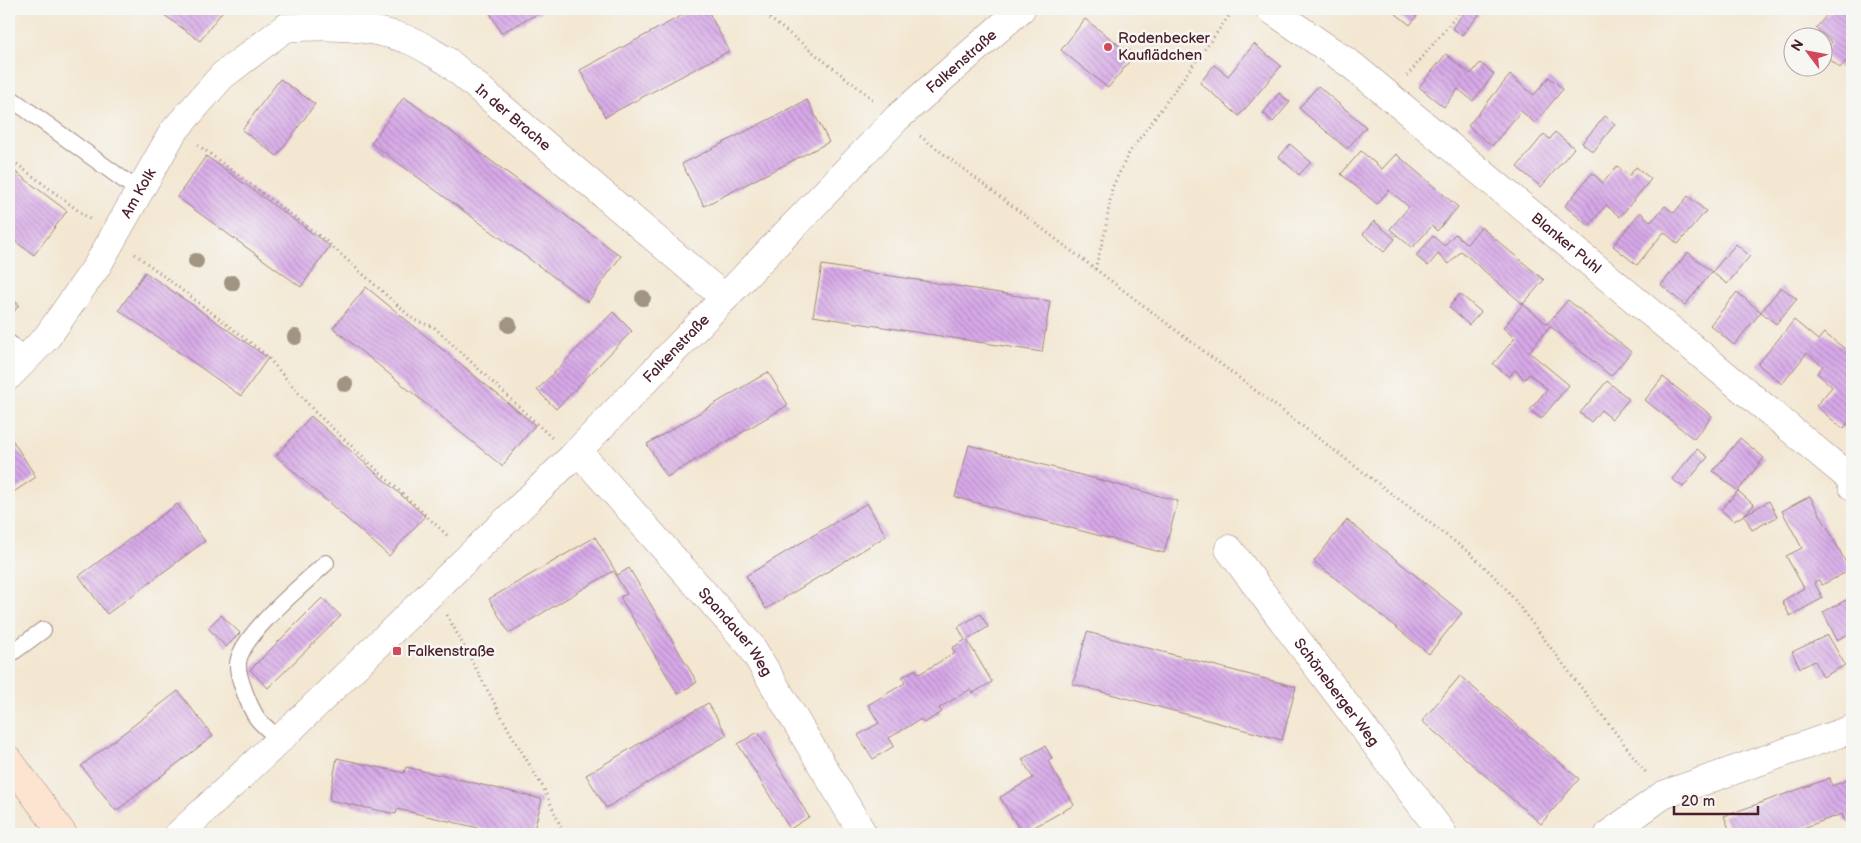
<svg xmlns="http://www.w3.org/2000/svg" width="1861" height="843" font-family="'Balsamiq Sans',sans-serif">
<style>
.building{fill:url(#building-back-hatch)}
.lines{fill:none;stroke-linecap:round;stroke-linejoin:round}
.lane-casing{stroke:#9e837e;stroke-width:18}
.street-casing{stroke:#9e837e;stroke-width:29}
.secondary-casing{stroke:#9e837e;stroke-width:29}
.path{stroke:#9e837e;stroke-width:3;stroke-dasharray:1 4;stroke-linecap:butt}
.lane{stroke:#fff;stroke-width:16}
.street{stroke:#fff;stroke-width:28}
.secondary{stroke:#fde4d1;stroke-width:28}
.tree{fill:#a19483}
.poi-dot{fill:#d1495b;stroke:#f6f6f2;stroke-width:2}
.labels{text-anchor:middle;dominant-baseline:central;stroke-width:5;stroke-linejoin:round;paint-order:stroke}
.poi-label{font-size:15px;fill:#4a1f2b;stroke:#f6f6f2;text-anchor:start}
.street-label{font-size:15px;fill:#4a1f2b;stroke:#f6f6f2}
</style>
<defs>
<pattern id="building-back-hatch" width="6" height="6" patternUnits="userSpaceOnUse" patternTransform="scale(1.25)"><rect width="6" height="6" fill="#d7a9e8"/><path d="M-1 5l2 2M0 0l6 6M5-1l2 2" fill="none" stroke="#b089bc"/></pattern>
</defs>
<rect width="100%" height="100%" fill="#f6f6f2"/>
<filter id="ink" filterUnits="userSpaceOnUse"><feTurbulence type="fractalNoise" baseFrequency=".02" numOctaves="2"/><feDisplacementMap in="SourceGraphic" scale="10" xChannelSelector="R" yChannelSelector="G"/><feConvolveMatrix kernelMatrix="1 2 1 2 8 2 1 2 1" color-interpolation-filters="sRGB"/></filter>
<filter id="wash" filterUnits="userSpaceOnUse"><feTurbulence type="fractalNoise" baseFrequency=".0096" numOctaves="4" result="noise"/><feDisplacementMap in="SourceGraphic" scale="20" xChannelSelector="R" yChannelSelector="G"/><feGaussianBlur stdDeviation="1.12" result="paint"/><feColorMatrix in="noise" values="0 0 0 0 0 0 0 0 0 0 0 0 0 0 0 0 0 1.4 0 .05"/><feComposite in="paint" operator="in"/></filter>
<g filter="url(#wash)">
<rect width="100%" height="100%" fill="#f3e7d2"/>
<g id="blocks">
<g class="building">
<path d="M156 9H224L200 41Z"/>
<path d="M488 9H547L501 33Z"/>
<path d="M694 9H707L729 51 605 117 580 70Z"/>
<path d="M1390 9H1409L1417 16 1410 25Z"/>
<path d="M1467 9H1471L1479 15 1462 35 1452 28Z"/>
<path d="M1832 9H1852V54L1840 68 1824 54V51L1832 42 1816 28Z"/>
<path d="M1085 19 1125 50 1126 48 1133 53 1131 55 1133 57 1108 88 1061 50Z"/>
<path d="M1254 44 1281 66 1239 116 1200 83 1214 65 1228 76Z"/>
<path d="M1446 54 1471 74 1480 63 1494 74 1473 101 1458 89 1444 107 1419 87Z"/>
<path d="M1510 75 1534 95 1549 77 1563 89 1535 123 1521 111 1492 146 1468 126Z"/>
<path d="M280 79 315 104 277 156 242 130Z"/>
<path d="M1318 86 1366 127 1347 149 1299 108Z"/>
<path d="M1279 93 1290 102 1273 122 1263 113Z"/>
<path d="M404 97 621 256 588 302 371 143Z"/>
<path d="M807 100 829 142 704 206 682 164Z"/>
<path d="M1605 116 1615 124 1593 152 1582 143Z"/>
<path d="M1555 132 1574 148 1541 187 1517 167 1544 134 1550 139Z"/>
<path d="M1290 144 1311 162 1299 175 1279 157Z"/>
<path d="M1361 151 1382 169 1396 154 1458 207 1437 231 1432 226 1412 248 1390 229 1409 207 1389 190 1377 204 1341 174Z"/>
<path d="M206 156 330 246 301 287 177 197Z"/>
<path d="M1617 166 1629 176 1636 167 1651 179 1620 217 1606 205 1589 226 1565 206 1592 173 1603 183Z"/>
<path d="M9 167 67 211 34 255 9 237Z"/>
<path d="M1688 196 1706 211 1678 244 1664 232 1637 265 1613 246 1640 212 1651 222 1665 206 1674 213Z"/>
<path d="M1374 221 1395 239 1384 252 1363 234Z"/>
<path d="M1481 227 1544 280 1523 304 1461 251 1449 264 1438 254 1428 266 1416 256 1433 236 1444 246 1455 234 1467 244Z"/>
<path d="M1736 244 1750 256 1727 284 1712 272Z"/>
<path d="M1688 252 1712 272 1685 305 1661 285Z"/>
<path d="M822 265 1050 301 1042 352 813 316Z"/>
<path d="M145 272 268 358 241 396 119 310Z"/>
<path d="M366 287 535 425 502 466 333 328Z"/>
<path d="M1781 287 1797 299 1776 324 1761 312 1734 345 1710 325 1737 292 1761 312Z"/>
<path d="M1460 294 1481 312 1469 325 1449 307Z"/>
<path d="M9 297 19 305 9 318Z"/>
<path d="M1568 300 1631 352 1611 376 1550 326 1529 352 1569 385 1541 419 1530 410 1547 389 1529 374 1525 379 1515 370 1509 377 1493 364 1515 338 1503 328 1523 304 1547 324Z"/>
<path d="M613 312 632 331 556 409 537 390Z"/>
<path d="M1794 320 1818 340 1824 333 1852 354V366L1845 374 1852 381V418L1843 429 1816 406 1832 387 1817 373 1823 366 1807 353 1782 384 1758 364Z"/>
<path d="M768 372 788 405 667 477 647 444Z"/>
<path d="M1663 377 1712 416 1694 439 1645 400Z"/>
<path d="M1607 381 1629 399 1612 419 1601 410 1591 422 1580 413Z"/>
<path d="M311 416 425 516 389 556 276 456Z"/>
<path d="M9 435 36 477 9 495Z"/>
<path d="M1740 438 1764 458 1738 491 1754 505 1744 515 1769 501 1777 517 1752 530 1744 515 1734 521 1721 510 1738 491 1713 471Z"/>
<path d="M969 445 1178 501 1164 553 955 497Z"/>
<path d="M1697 449 1708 457 1683 487 1672 479Z"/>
<path d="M1810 496 1850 570 1822 585 1819 580 1814 582 1823 598 1790 616 1782 601 1804 588 1786 556 1802 548 1782 511Z"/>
<path d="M867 503 886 536 766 609 746 576Z"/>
<path d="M177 504 205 541 107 614 79 576Z"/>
<path d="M1347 520 1462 613 1429 654 1314 561Z"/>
<path d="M595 537 617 574 616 575 613 571 509 633 489 599Z"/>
<path d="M629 568 697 682 678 694 620 597 627 594 616 576Z"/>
<path d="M1852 597V632L1837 640 1823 612Z"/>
<path d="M322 598 341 616 268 688 250 670Z"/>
<path d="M980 614 988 627 967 640 992 682 973 693 971 689 939 708 942 712 924 723 921 719 889 738 894 746 873 759 858 735 879 723 868 705 905 683 902 677 916 669 919 674 955 653 952 648 965 640 958 627Z"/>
<path d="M221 615 240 633 226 647 208 628Z"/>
<path d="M1087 632 1296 687 1282 740 1073 684Z"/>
<path d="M1828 635 1845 665 1823 677 1815 661 1800 668 1792 652Z"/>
<path d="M1460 676 1579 779 1541 824 1422 721Z"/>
<path d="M178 691 213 736 116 811 81 766Z"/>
<path d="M708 703 727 735 606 808 586 775Z"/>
<path d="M758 732 809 817 790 829 738 744Z"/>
<path d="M1045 746 1052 758 1048 761 1074 805 1022 834 1000 797 1033 778 1022 759Z"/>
<path d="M337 758 404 773 406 767 542 799 533 834H504L397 809 396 814 329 800Z"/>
<path d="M1830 778 1832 786 1852 778V819L1845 822 1842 814 1786 834H1731L1724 816Z"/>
</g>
</g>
</g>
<g filter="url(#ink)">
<use href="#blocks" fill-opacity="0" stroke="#9e837e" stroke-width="1"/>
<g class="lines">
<defs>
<g id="lane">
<path d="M9 97 139 191"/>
<path d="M9 343 27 358"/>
<path d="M9 655 43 630"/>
<path d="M280 740C273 733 263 726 257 718 250 708 237 676 238 664 239 636 305 583 326 563"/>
</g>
<g id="street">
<path id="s1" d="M1270 9 1353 66 1851 479 1852 486"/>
<path id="s2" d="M285 28C327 25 368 25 409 40 422 45 434 54 447 61L725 298"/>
<path id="s3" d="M9 376 47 337 97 266 173 132 222 76 285 28"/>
<path id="s4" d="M578 451 751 646 863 834"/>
<path id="s5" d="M1229 549 1443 834"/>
<path id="s6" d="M179 834 271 748 572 457 897 118 1021 9"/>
<path d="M1609 834 1663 795 1852 729"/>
</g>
<path id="secondary" d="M9 760 63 834"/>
</defs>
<use href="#lane" class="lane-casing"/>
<use href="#street" class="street-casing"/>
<use href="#secondary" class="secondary-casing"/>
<g class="path">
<path d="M758 9 875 101"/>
<path d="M1407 76 1462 9"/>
<path d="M920 136 1471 554 1503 585 1647 774"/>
<path d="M198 145 325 240 414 320 434 327 552 438"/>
<path d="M9 158 92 221"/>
<path d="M135 254 265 354 315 412 449 537"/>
<path d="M1095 269 1105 232 1112 188 1129 153 1234 9"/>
<path d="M447 615 510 732 544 789 564 834"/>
</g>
<use href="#lane" class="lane"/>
<use href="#street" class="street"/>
<use href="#secondary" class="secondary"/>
</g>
<g class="tree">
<circle cx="196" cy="261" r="8"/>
<circle cx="232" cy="283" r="8"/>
<circle cx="643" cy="298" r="8"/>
<circle cx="509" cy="325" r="8"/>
<circle cx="295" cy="337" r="8"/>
<circle cx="345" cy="384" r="8"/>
</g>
</g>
<g class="poi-dot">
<circle cx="1108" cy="47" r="5"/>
<rect x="392" y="646" width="10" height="10" rx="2.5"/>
</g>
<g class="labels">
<g class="poi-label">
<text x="1118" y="38">Rodenbecker<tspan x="1118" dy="17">Kauflädchen</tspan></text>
<text x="407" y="651">Falkenstraße</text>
</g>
<g class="street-label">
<text stroke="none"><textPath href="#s6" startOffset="1100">Falkenstraße</textPath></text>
<text stroke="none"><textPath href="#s2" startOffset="256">In der Brache</textPath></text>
<text stroke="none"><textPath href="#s3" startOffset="225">Am Kolk</textPath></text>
<text stroke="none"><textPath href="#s1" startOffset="378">Blanker Puhl</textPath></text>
<text stroke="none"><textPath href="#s6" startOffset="695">Falkenstraße</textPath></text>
<text stroke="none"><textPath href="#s4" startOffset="240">Spandauer Weg</textPath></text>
<text stroke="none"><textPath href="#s5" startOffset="179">Schöneberger Weg</textPath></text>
</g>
</g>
<rect width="1861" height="843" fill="none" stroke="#f6f6f2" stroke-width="30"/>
<g transform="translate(1808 52) rotate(302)"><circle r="24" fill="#f6f6f2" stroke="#b1a0a2"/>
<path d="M0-4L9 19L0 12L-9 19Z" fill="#d1495b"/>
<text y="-8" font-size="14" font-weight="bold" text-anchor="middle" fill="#4a1f2b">N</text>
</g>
<path d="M1674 806v8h84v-8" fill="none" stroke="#4a1f2b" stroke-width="2.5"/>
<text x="1681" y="806" font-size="15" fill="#4a1f2b" stroke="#f6f6f2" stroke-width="4" paint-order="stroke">20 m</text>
</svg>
